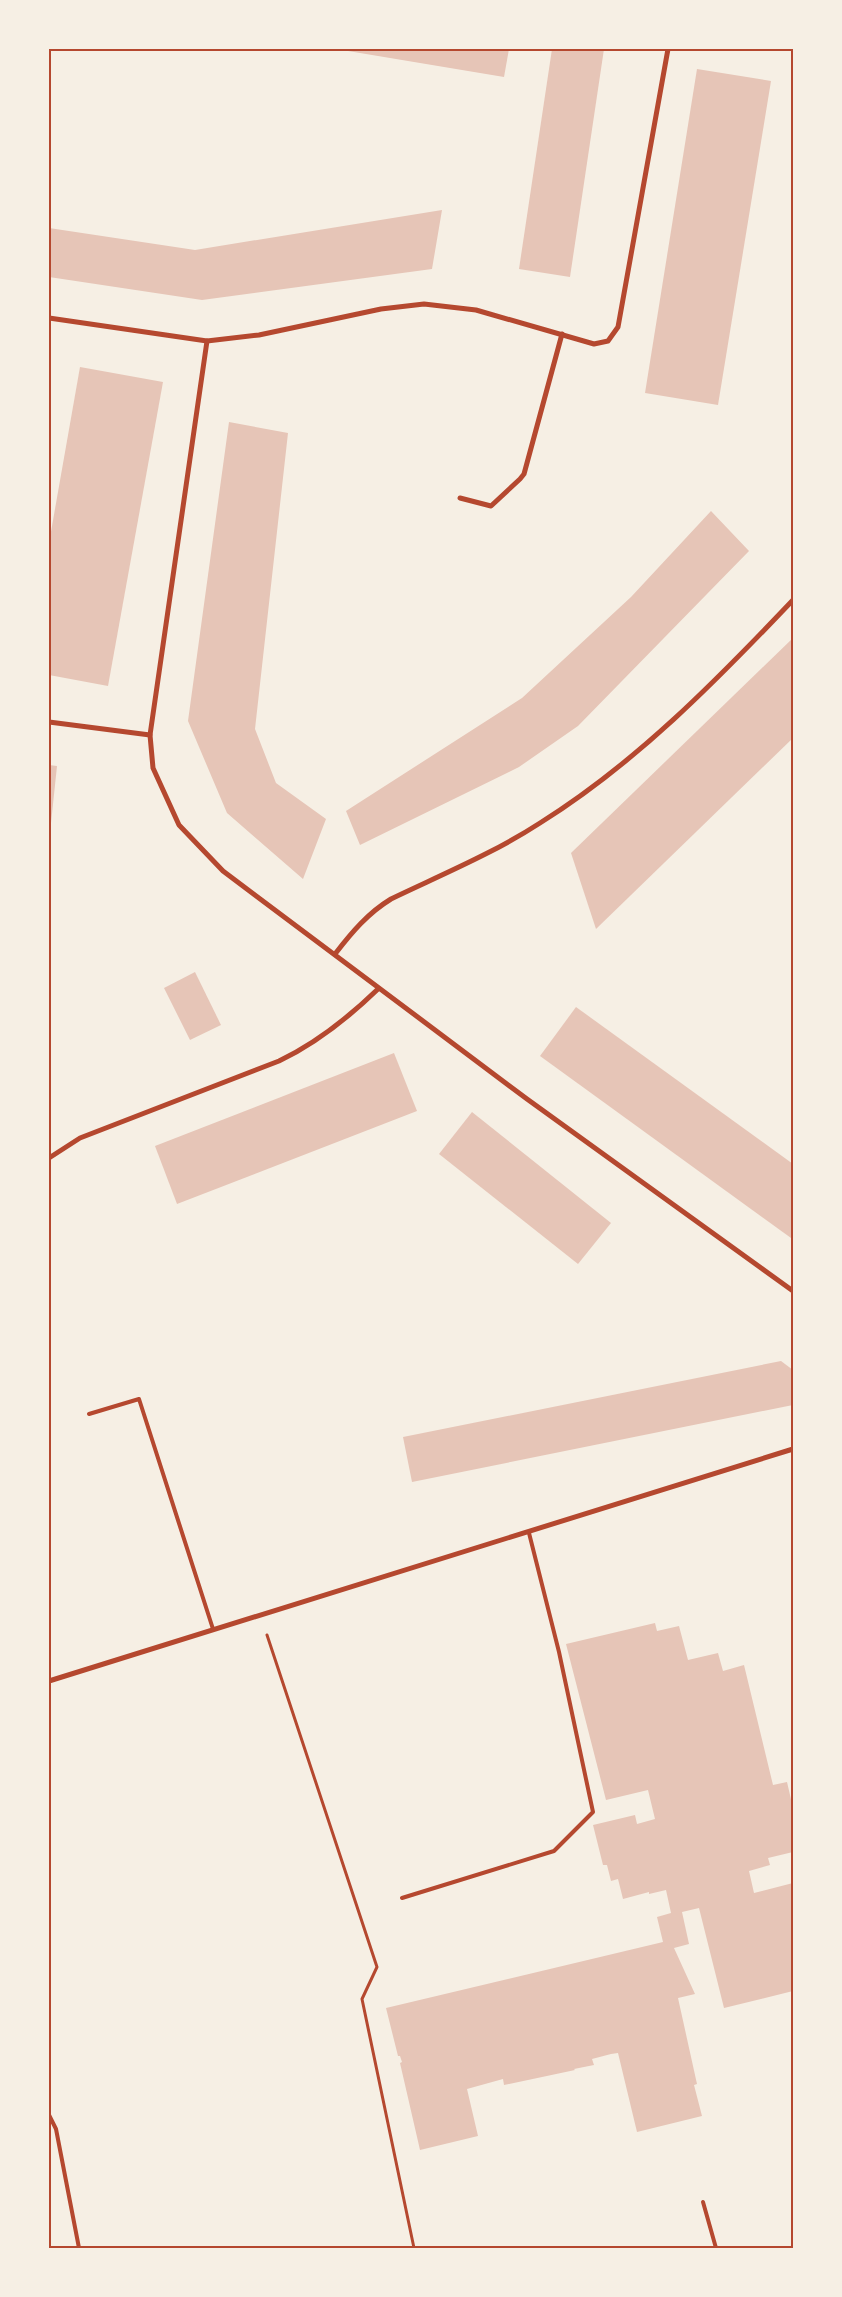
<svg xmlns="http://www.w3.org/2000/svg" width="842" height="2297" font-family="'IBM Plex Sans',sans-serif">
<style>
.building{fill:#e6c5b7}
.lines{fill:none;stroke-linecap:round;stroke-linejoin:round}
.path{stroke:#b5482f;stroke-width:3}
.service{stroke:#b5482f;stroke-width:4}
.minor{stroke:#b5482f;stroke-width:5}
.neatline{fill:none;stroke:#b5482f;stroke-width:2}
</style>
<rect width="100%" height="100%" fill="#f6efe4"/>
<g class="building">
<path d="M336 49H509L504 77Z"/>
<path d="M552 49H604L570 277 519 269Z"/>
<path d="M697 69 771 81 718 405 645 393Z"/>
<path d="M442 210 432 269 202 300 49 277V228L195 250Z"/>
<path d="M80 367 163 382 108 686 49 675V543Z"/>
<path d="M229 422 288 433 255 729 276 783 326 819 303 879 227 813 188 721Z"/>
<path d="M711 511 749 551 578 726 519 767 360 845 346 811 522 698 631 597Z"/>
<path d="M793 638V738L596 929 571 853Z"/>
<path d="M49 765 57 766 51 823H49Z"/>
<path d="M195 972 221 1025 190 1040 164 988Z"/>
<path d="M576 1007 793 1164V1235L791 1238 540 1056Z"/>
<path d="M394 1053 417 1111 177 1204 155 1146Z"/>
<path d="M472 1112 611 1223 578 1264 439 1154Z"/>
<path d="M781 1361 793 1370V1405L412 1482 403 1437Z"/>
<path d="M655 1623 657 1631 679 1626 688 1660 718 1653 723 1671 744 1665 773 1785 787 1782 793 1808V1852L768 1858 770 1865 749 1871 754 1893 793 1883V1991L724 2008 699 1908 682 1912 689 1944 674 1948 695 1994 678 1998 697 2084 694 2085 702 2116 637 2132 618 2053 611 2054 592 2059 594 2065 574 2069 575 2070 504 2085 503 2079 467 2089 478 2136 420 2150 400 2063 402 2062 400 2056H398L386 2008 663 1942 657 1917 671 1913 666 1890 649 1894V1892L623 1899 618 1879 611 1881 607 1865H603L593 1825 635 1815 637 1824 655 1819 648 1790 606 1800 566 1644Z"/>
</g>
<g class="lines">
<path class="path" d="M267 1635 377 1967 362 1999 414 2248"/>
<g class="service">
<path d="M89 1414 139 1399 213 1629"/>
<path d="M402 1898 554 1851 593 1812 559 1652 529 1533"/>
<path d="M49 2115 56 2129 79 2248"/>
<path d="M703 2202 716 2248"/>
</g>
<g class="minor">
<path d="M49 318 207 341 259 335 381 309 424 304 476 310 594 344 608 341 618 327 668 49"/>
<path d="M207 341 150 735 153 768 179 825 223 871 527 1099 793 1291"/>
<path d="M460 498 491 506 520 479 524 474 562 334"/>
<path d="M49 722 150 735"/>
<path d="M335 954C352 932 368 913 391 899 441 875 494 853 540 823 636 763 716 681 793 600"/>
<path d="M49 1158 80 1138 279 1061C317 1043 348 1018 378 989"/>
<path d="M49 1681 793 1449"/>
</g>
</g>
<rect width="842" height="2297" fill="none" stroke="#f6efe4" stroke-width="100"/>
<rect x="50" y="50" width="742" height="2197" class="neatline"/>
</svg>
